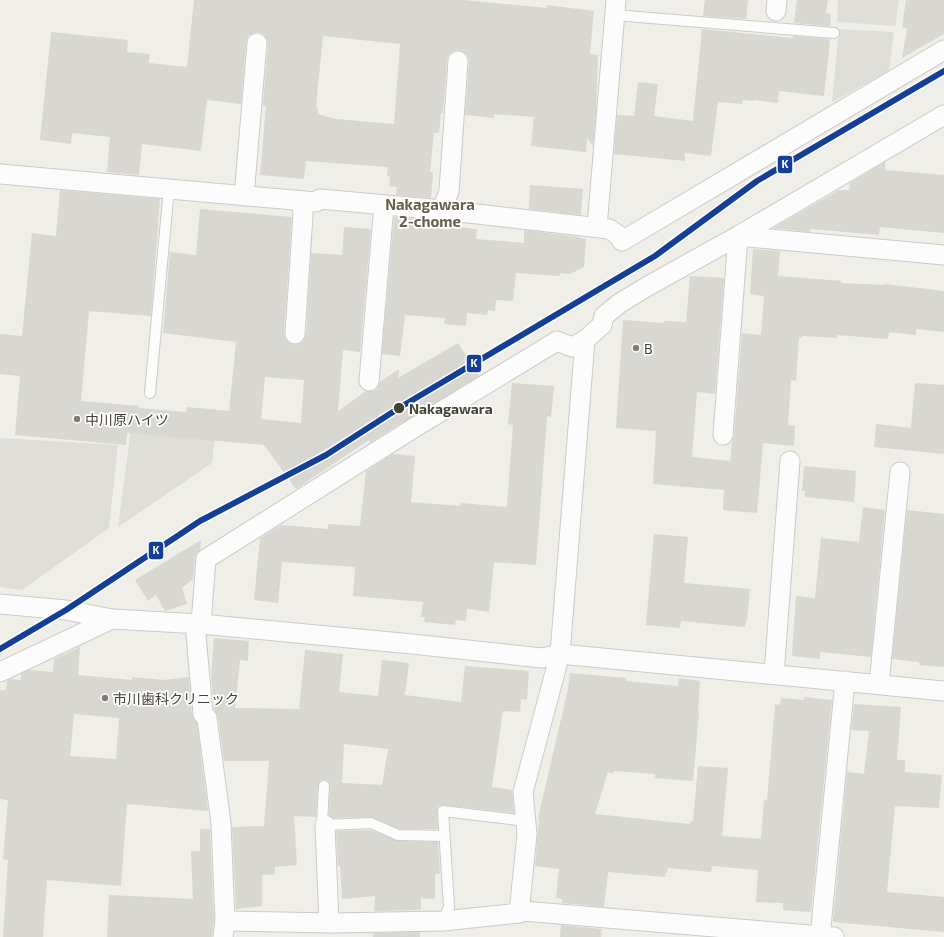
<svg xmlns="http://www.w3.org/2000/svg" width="944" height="937" font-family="'Exo 2','Noto Sans JP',sans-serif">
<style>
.parking{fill:#deddd8}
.building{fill:#d8d7d1;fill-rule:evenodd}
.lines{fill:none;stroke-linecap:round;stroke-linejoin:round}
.service-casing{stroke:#cdcbc6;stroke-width:12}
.minor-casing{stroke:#cdcbc6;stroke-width:21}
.service{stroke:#fdfcfc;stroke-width:10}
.minor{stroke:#fdfcfc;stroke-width:19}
.rail-1-casing{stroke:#fff;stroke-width:9}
.rail-1{stroke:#153f97;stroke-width:6}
.poi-dot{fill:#807d74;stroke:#fff;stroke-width:1.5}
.stop-dot{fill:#444035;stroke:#fff;stroke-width:1.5}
.labels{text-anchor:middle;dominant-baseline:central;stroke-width:3.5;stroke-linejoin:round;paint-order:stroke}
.poi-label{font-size:14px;fill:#444035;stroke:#fff;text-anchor:start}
.stop-label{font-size:14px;font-weight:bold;fill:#444035;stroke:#fff;text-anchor:start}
.neighbourhood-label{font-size:15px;font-weight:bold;fill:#665f4c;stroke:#fff}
.line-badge{stroke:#fff;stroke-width:1.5}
.badge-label{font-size:11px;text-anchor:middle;font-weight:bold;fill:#fff}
</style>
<rect width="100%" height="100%" fill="#efeee8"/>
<g class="parking">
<path d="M838 0H899L895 26 837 22Z"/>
<path d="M839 29 894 32 889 71 832 102Z"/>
<path d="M131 429 215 435 212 463 118 527Z"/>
<path d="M0 438 118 445 109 528 22 590 0 587Z"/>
</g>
<g class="building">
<path d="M194 0H463L547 8V5L594 11 590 54 598 55 596 113 593 146 587 138 586 152 531 146 534 117 494 114V118L465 115 469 61 468 56 464 52 458 50 453 51 449 55 447 60 443 113H441L439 133H434L430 172H433L431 198 396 195 397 187 389 186 390 176H387L388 167 306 161 304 179 260 175 266 106H263L268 44 267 39 264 34 258 32 253 33 248 36 246 42 241 104 207 100 201 151 142 144 139 175 107 172 110 137 72 133 71 144 40 140 51 32 128 40 127 52 150 54 149 63 187 67ZM323 36 400 44 394 124 336 119 318 114V107H316Z"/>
<path d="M705 0H748L746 19 703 16Z"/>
<path d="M797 0H828L826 13 831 14 830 26 794 23Z"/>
<path d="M906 0H944V34L902 58 907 28 902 27Z"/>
<path d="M702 29 793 38V36L829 39V42H830L824 96 779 91 778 103 754 100V101L743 100 742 104 718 102 711 156 685 153V161L614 154 617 115 634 116 638 82 658 84 654 116 693 121Z"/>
<path d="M885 162V170L944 175V233L880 227 879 235 810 229V232L773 228 839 190H849L850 183Z"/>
<path d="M530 185 583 189 581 215 529 209Z"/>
<path d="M60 190 160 199 151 316 89 311 81 401 139 406V408L186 412 187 407 229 411 236 342 163 333 170 252 196 255 200 209 292 217 284 333 285 339 289 343 294 345 300 344 304 340 306 335 311 253 342 255 344 227 371 229 360 352 343 350 338 411 366 391H374L378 388 380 382 399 369 398 378 458 343 479 376 369 443V440L296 489 264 445 127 433 126 445 15 435 20 376 0 374V334L22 336 32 233 56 236ZM265 377 304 380 301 423 261 419Z"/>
<path d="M394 217 429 220V224L477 229 476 239 524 243V230L579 237V238L586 239 584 267 570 274 560 273V276L516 273 513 301 496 300 495 311 488 310 487 315 467 313 466 326 444 324 445 318 405 315 400 356 382 354Z"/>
<path d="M753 249 780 251 778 276 842 281 841 283 885 285V284L944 291V332L916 329V335L889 332 888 339 837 335V338L802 336V338L799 337 796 381 791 380 788 425 795 426 794 446 763 443 757 513 723 510 724 490 653 484 656 431 616 428 623 320 664 323V321L686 322 690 276 724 278 715 394 697 392 692 457 730 461 732 442 734 436 742 333 761 335 764 296 750 294Z"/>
<path d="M512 383 554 386 551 417 547 416 536 565 494 562 489 612 467 609 466 621 456 620 455 625 424 622 425 617H421L423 602 353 596 355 567 282 562 278 603 254 600 260 538 281 525 328 529V524L360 526 366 471 393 454 415 456 411 502 460 506 461 503 507 507 513 425 508 424Z"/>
<path d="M915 383 944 385V454L874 447 876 424 911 428Z"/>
<path d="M804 466 856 471 854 502 805 497V491H802Z"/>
<path d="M863 507 885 510 871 657 820 652V659L792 656 796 596 815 598 821 538 859 542Z"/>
<path d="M907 510 944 514V667L919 665V662L892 659Z"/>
<path d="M654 534 688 537 684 583 750 589 747 620H746L745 627 681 621 680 628 646 625Z"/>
<path d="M201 540 200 550 197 553 195 558 193 579 182 588 187 604 165 611 156 595 148 601 135 580Z"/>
<path d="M214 638 249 641 248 661 240 660 235 708 299 709 305 650 343 654 339 692 378 696 382 660 409 663 405 695 461 702 465 666 529 671 527 700 521 699 520 712 503 711 492 787 512 790 514 813 444 805 437 806 438 829H399L371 817 333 818 329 815 330 783 327 780H321L318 786 316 817 294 816 297 865 275 867V874L262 875V906L236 909 232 827 264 826 269 761H224L218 717 214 709 211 675ZM344 744 388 749 382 785 342 783Z"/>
<path d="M80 647 78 675 132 680V677L164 680 189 677 192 715 197 723 208 811 127 804 121 886 47 880 43 937H3L8 860 3 859 8 800 0 799V690H6L7 681 10 679 21 680V674L29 670 53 672 54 659ZM74 714 119 718 116 759 70 756Z"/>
<path d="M570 673 626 678V681L678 686 679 678 700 681 698 713H699L693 781 655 778V774L614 771 613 774 608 772 595 814 690 824V821H693L698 766 728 768 722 836 761 839 764 800 767 801 775 704 780 705 781 698 804 700V697L832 700 811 912 783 910V903L756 902 758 870 712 866 711 872 668 868 667 873H665V877L608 872 604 907 562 903V899L556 898 559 869 535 866 539 819 538 818 568 689Z"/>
<path d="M854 704 901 707 897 760H905V772L942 775 939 808 895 806 887 892 944 897V932L833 922 847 772 864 774 869 731 851 730Z"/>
<path d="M200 829H210L214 921 212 937H107L109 895 193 899 191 851H200Z"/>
<path d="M370 830 398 841 438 842 440 874H435V899L421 898V910L374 911 375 896 342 899 340 866H338L336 831Z"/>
<path d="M561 925 602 929 601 937H560Z"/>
<path d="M420 932V937H373L374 933Z"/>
</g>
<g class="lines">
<defs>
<g id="service">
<path d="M614 15 834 33"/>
<path d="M150 393 169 188"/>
<path d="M324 786 322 823 325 825 371 823 398 835 444 836"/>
<path d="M443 921 449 907 443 811 526 821"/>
</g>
<g id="minor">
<path d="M776 11 777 0"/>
<path d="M0 174 316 202 320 199 442 210 609 229 618 235 622 241 944 50"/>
<path d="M244 196 257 43"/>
<path d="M442 210 449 191 458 61"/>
<path d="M597 227 616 0"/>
<path d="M738 236 944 255"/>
<path d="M295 334 303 215 302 201"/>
<path d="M369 381 384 205"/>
<path d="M723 435 738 236"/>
<path d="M0 604 66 610 112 619 201 624 412 644 542 658 560 654 944 691"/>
<path d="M195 623 203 714 207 718 221 823 225 921 223 937"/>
<path d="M201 624 206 559 417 426 557 341 572 347 585 340 602 325 604 316 620 303 648 286 738 236 944 115"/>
<path d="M0 672 112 619"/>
<path d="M774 674 790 461"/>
<path d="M879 684 900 472"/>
<path d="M325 825 329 923"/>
<path d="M519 913 527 834 523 792 560 654 585 340"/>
<path d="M225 921 333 923 443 921 519 913 523 911 834 937"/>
<path d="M820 937 845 681"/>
</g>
</defs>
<use href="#service" class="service-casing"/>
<use href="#minor" class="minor-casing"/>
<use href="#service" class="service"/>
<use href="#minor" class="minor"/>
<defs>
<path id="rail-1" d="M0 649 66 610 200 521 326 455 399 408 655 256 757 181 944 71"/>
</defs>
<use href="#rail-1" class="rail-1-casing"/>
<use href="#rail-1" class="rail-1"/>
</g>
<g class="poi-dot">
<circle cx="636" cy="348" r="4"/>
<circle cx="77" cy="419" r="4"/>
<circle cx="105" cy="698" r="4"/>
</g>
<circle class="stop-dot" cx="399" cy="408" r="6"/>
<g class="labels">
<g class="poi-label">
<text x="644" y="348">B</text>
<text x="85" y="419">中川原ハイツ</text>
<text x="113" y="698">市川歯科クリニック</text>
</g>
<g class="stop-label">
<text x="409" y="408">Nakagawara</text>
</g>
<g class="neighbourhood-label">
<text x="430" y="204">Nakagawara<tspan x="430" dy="17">2-chome</tspan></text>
</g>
</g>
<g class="line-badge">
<rect x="777" y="155" width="16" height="19" rx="4" fill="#153f97"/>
<rect x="466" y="354" width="16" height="19" rx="4" fill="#153f97"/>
<rect x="148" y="541" width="16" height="19" rx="4" fill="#153f97"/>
</g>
<g class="badge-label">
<text x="785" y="168">K</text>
<text x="474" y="367">K</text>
<text x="156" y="554">K</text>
</g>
</svg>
